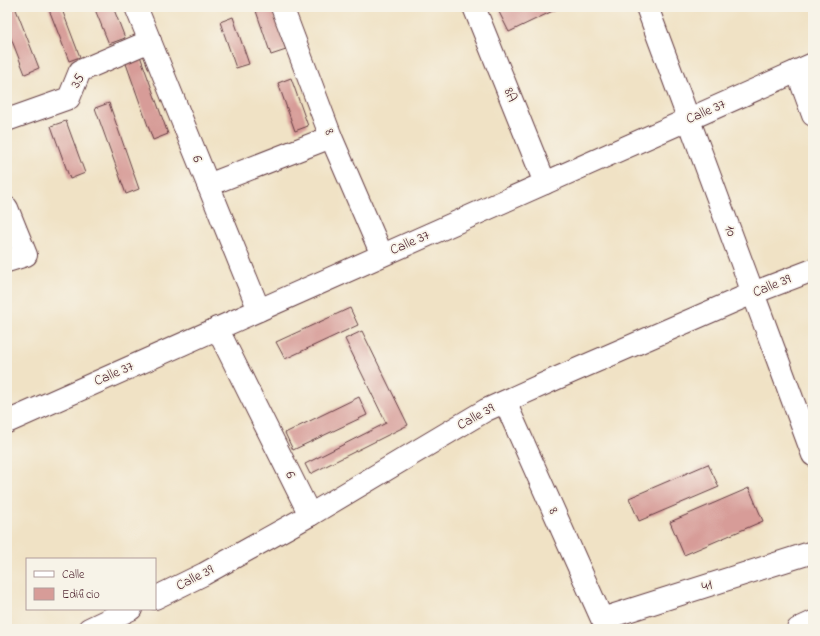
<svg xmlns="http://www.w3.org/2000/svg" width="820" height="636" font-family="'Indie Flower',sans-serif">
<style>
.building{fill:#d79c98}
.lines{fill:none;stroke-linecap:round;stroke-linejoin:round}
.minor-casing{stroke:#633c42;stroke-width:24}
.minor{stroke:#fff;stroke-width:22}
.labels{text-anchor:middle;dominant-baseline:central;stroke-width:3.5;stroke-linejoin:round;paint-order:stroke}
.street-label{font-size:14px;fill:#4a1f2b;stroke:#f7f3e8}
</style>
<rect width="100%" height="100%" fill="#f7f3e8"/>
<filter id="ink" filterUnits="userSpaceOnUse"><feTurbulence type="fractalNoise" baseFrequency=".025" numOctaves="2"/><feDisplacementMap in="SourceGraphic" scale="8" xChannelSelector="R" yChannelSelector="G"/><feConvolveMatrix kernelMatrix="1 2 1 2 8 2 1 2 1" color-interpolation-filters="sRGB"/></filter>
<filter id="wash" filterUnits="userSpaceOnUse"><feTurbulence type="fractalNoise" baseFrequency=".012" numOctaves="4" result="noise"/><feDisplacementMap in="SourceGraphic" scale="16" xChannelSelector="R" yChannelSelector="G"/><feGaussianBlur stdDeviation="0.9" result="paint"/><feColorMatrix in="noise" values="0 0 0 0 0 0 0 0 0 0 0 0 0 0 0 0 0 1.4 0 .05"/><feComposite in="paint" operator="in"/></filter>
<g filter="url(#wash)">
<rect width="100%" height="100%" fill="#f0e2c5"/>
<g id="blocks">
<g class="building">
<path d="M7 7H15L39 68 25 74 7 28Z"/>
<path d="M48 7H61L80 57 69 61Z"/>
<path d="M94 7H113L125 38 109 44Z"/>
<path d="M257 7H271L286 50 271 55 255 8Z"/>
<path d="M510 7H561L509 32 499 12Z"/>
<path d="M233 17 249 64 236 68 220 22Z"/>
<path d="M139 53 168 134 153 140 124 58Z"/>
<path d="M291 78 308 126 295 131 278 83Z"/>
<path d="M109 103 139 189 126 194 95 108Z"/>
<path d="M66 121 85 173 70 179 51 126Z"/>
<path d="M350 308 358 325 285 359 276 342Z"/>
<path d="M362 331 408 425 310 474 305 464 386 423 345 339Z"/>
<path d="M359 397 367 415 293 450 285 433Z"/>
<path d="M708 464 719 487 639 521 629 498Z"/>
<path d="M749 488 763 521 684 555 670 522Z"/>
</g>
</g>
</g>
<g filter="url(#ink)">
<use href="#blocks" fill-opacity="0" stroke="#633c42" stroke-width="1"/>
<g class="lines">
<defs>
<g id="minor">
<path d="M136 7 259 310"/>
<path d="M282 7 331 137 382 255"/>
<path d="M474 7 545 183"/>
<path d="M647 7 813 455"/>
<path d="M797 71 813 115"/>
<path d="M7 120 69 98 80 71 150 41"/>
<path d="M208 185 331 137"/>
<path d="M7 208 26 255 7 261"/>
<path d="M217 328 310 515"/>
<path d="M505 402 602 619 813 552"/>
<path d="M7 422 813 64"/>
<path d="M155 598 204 574 310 515 486 410 555 379 753 293 813 270"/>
<path d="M89 629 131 609"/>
<path d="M798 629 813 622"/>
</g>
</defs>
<use href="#minor" class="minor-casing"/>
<use href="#minor" class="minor"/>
</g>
</g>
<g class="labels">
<g class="street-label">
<text transform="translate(78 81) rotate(-61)">35</text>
<text transform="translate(510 95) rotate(68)">8A</text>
<text transform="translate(706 112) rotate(-24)">Calle 37</text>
<text transform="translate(329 132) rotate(69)">8</text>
<text transform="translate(197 159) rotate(68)">6</text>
<text transform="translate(730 231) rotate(70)">10</text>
<text transform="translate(410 243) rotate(-24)">Calle 37</text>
<text transform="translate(772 286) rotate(-22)">Calle 39</text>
<text transform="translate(114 374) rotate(-24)">Calle 37</text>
<text transform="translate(476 417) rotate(-29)">Calle 39</text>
<text transform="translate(290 475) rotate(64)">6</text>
<text transform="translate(553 511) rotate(66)">8</text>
<text transform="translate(195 578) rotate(-27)">Calle 39</text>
<text transform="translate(707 586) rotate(-18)">41</text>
</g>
</g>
<rect width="820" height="636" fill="none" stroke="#f7f3e8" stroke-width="24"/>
<rect x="26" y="558" width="130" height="52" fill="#f7f3e8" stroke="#b29e9c"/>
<rect x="34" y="571" width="20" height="6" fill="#ffffff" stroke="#b29e9c"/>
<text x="62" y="578" font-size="12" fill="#4a1f2b">Calle</text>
<rect x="34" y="588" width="20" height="12" fill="#d79c98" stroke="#b29e9c"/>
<text x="62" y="598" font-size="12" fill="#4a1f2b">Edificio</text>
</svg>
